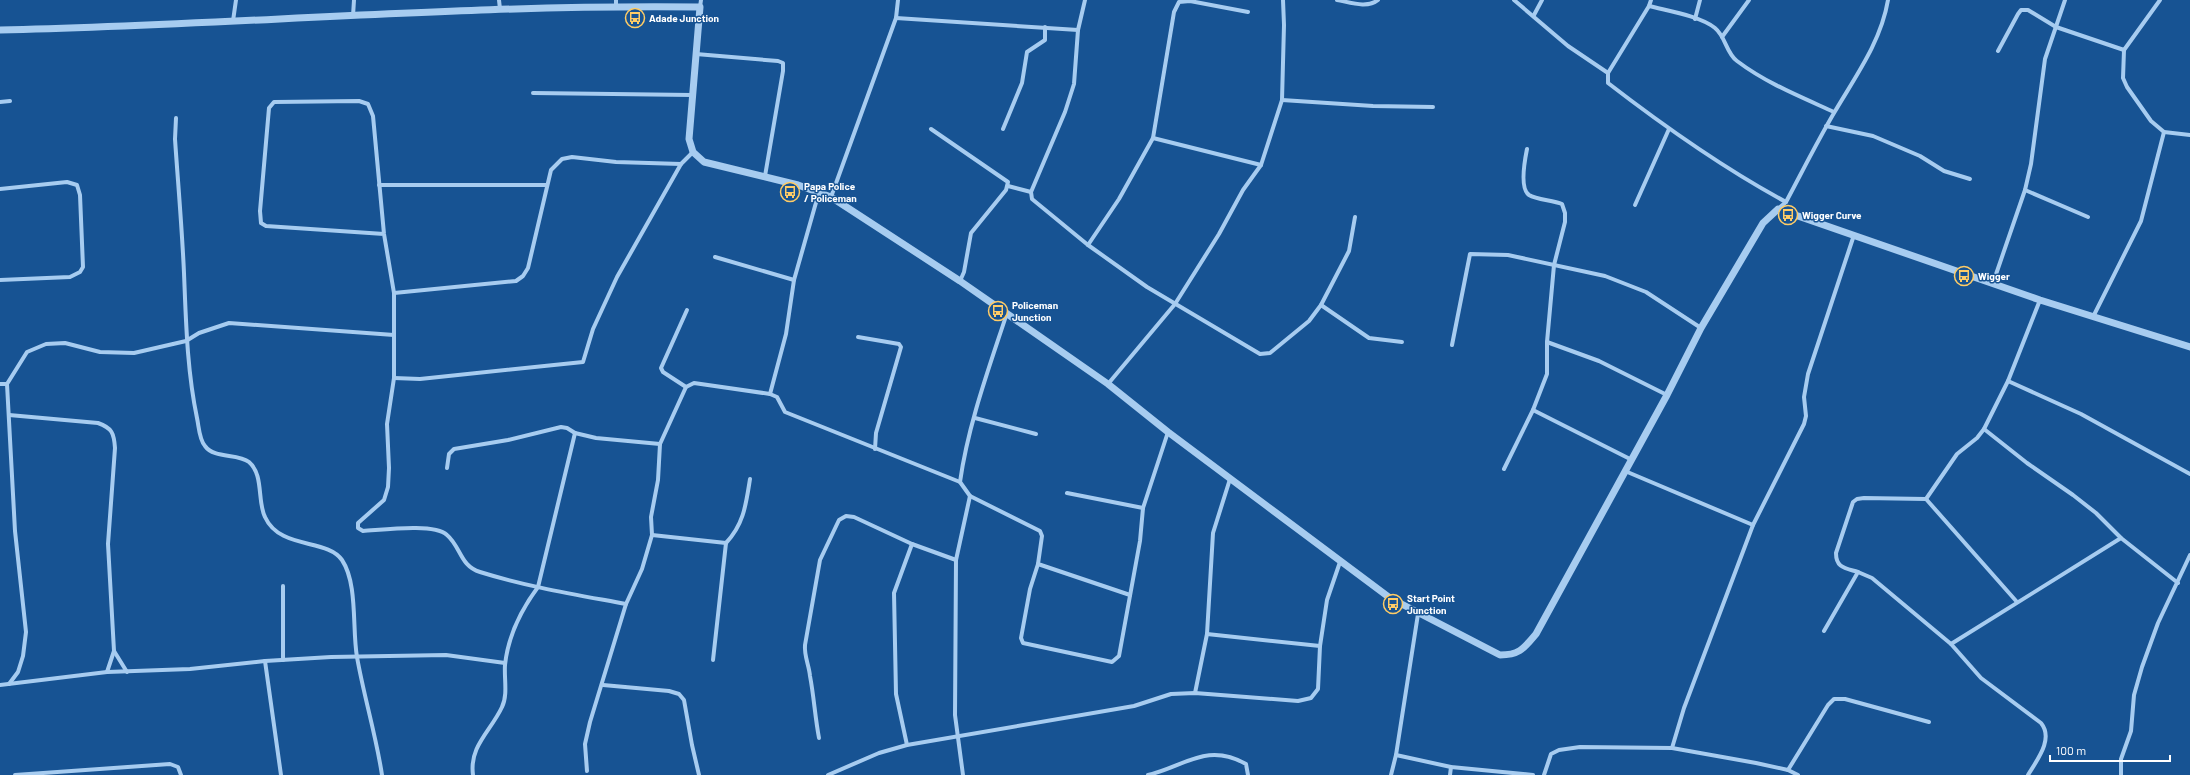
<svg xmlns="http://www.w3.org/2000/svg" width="2190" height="775" font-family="Barlow,sans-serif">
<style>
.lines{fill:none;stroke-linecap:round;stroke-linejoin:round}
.minor{stroke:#a7ccf0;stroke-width:4}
.tertiary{stroke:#a7ccf0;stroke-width:7}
.labels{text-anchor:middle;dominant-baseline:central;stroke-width:3;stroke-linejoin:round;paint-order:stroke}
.poi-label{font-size:10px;font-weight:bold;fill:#fff;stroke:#175393;text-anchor:start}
</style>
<rect width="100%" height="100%" fill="#175393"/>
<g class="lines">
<g class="minor">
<path d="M499 0 500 9"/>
<path d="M1085 0 1078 30 1074 84 1065 112 1031 192 1032 199 1088 245 1147 287 1260 354 1270 353 1309 321 1321 305 1349 251 1355 217"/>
<path d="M1337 0C1349 2 1367 9 1378 0"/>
<path d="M1514 0 1568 46 1608 73"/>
<path d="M1651 0 1649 6 1608 73V83C1665 127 1723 168 1786 202"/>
<path d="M616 6V0"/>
<path d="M1649 6C1668 11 1700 16 1715 28 1726 37 1726 53 1737 61 1766 83 1801 97 1834 112"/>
<path d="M700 7 701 0"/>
<path d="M1534 15 1542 0"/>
<path d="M353 16 354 0"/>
<path d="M896 18 1078 30"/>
<path d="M1695 19 1700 0"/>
<path d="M233 21 236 0"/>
<path d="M1722 37 1749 0"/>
<path d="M2124 50 2123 78 2127 87 2151 121 2164 132 2190 135"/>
<path d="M1998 51 2018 14 2021 10H2028L2056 27 2124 50 2160 0"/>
<path d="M696 54 778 61 783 63V71L765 176"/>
<path d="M533 93 692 95"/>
<path d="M1282 100 1373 106 1433 107"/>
<path d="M0 102 10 101"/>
<path d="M176 118 175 139C178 183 182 228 184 273 186 322 187 370 197 418 199 427 199 439 205 446 214 459 238 453 249 462 264 475 257 501 265 517 280 550 327 538 342 560 358 584 352 629 357 657 364 697 376 735 382 775"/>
<path d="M1826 126 1873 136 1920 156 1944 171 1970 179"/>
<path d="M931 129 1008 182 1006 190 971 233 964 272 960 281"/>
<path d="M1003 129 1022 83 1027 52 1045 40V27"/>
<path d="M1153 138 1261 165"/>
<path d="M379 185H546"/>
<path d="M1008 186 1031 192"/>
<path d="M0 189 67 182 77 185 80 195 83 267 80 272 70 277 0 280"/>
<path d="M2025 190 2088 217"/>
<path d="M831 197 896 18 898 0"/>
<path d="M1635 205 1669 129"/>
<path d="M1778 209 1786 202C1802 172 1817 142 1834 113 1855 77 1881 42 1888 0"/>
<path d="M384 234 266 226 261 223 260 211 269 108 274 102 359 101 368 104 373 116 384 234 394 293V378L387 424 389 468 388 487 384 500 358 523V528L363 531C382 530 434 523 447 535 461 547 460 566 480 572 528 587 578 595 626 604L590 722 585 744 587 771"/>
<path d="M1088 245 1119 199 1153 138 1174 12 1179 2 1190 1 1248 12"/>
<path d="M715 257 794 280 819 192"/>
<path d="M1993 283 2025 190 2031 164 2045 59 2065 0"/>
<path d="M394 293 516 281 523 276 528 268 551 170 562 159 572 157 616 162 681 164 693 152"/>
<path d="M1321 305 1369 338 1402 342"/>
<path d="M2093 317 2141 221 2164 132"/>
<path d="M858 337 899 344 901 347 876 433 875 449"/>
<path d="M1547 342 1599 361 1667 395"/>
<path d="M1452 345 1470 254 1508 255 1605 276 1646 292 1701 328"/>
<path d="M394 378 420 379 583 362 593 329 617 277 681 164"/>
<path d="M2008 381 2081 414 2190 474"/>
<path d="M0 384H7"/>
<path d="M1108 384 1175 304 1219 234 1243 190 1261 165 1282 100 1284 25 1283 0"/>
<path d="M686 387 663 372 661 368 687 310"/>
<path d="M770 394 786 334 794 280"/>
<path d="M1533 410 1632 460"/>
<path d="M9 415 98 423C112 428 114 433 115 448L108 544 114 651 107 672"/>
<path d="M975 418 1036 434"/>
<path d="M1984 429 2027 463 2073 495 2096 513 2121 538 2178 583"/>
<path d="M447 468 449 454 454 449 508 440 561 427 567 428 575 433 596 438 660 444"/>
<path d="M1504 469 1533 410 1547 374V342L1554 265 1565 222V213L1562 204C1553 200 1537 200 1529 195 1519 188 1525 159 1527 149"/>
<path d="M1625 471 1753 525"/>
<path d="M960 482C968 425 989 368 1007 313"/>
<path d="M1067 493 1143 508"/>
<path d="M1926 499 1957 454 1977 438 1984 429 2008 381 2040 300"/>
<path d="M652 535 726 543C744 524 746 504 750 479"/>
<path d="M1038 564 1030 589 1021 638 1023 643 1112 662 1119 656 1140 541 1143 508 1168 432"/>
<path d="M1858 572C1845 568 1836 568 1836 553L1853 502 1857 499 1864 498 1926 499 2017 602"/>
<path d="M626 604 642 569 652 535 651 517 658 480 660 444 686 387 694 383 770 394 777 397 785 412 960 482 970 496 1040 531 1042 536 1038 564 1130 595"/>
<path d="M1824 631 1858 572 1872 578 1951 644 1981 678 2041 723C2054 739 2037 760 2028 775"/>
<path d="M1207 634 1320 646"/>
<path d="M1951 644 2121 538"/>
<path d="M114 651 127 672"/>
<path d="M283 660V586"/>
<path d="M713 660 726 543"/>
<path d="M265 661 281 775"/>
<path d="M9 684 18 672 23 656 26 632 15 531 7 384 27 352 46 344 65 343 100 352 134 353 186 341 199 333 229 323 394 335"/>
<path d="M0 685 107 672 190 669 265 661 331 657 446 655 505 663"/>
<path d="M603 685 669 691 679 694 684 700 692 745 699 775"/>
<path d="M1195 693 1207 634 1213 533 1230 479"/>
<path d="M819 738C815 717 814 697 810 676 809 665 804 656 805 645L820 560 839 520 846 516 854 517 912 544 956 560"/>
<path d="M907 745 896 694 894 593 912 544"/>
<path d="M1672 748 1684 708 1753 525 1804 424 1806 416 1804 397 1808 374 1854 235"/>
<path d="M1396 755 1451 767 1533 775"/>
<path d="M1788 770 1828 705 1834 699H1845L1929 722"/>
<path d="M15 775 170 764 178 767 181 775"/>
<path d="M473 775C469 746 491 731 502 707 508 695 504 678 505 665 508 636 521 610 538 587L575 433"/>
<path d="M828 775 879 753 907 745 1134 706 1171 694 1195 693 1298 701 1311 698 1318 689 1320 646 1327 600 1340 562"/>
<path d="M963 775 955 715 956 560 970 496"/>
<path d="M1148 775C1185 766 1207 742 1246 764L1248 775"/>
<path d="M1391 775 1396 755 1418 614"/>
<path d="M1450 775 1451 767"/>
<path d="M1544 775 1551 754 1559 750 1580 747 1672 748 1756 763 1788 770 1798 775"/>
<path d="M2121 775V759L2131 731 2134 695 2142 667 2158 623 2190 555"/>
</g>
<path class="tertiary" d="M0 30C233 25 467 4 700 7L689 139 693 152 704 162 798 185 831 197 960 281 1108 384 1168 432 1390 598 1500 655C1520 655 1524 648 1536 634L1667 395 1701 328 1763 223 1778 209 2040 300 2190 347"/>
</g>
<defs>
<symbol id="bus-ring" viewBox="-11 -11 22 22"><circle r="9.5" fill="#175393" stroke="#fc6" stroke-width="1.5"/><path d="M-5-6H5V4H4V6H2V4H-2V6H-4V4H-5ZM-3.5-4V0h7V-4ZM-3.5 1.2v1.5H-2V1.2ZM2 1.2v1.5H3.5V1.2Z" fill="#fc6"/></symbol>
</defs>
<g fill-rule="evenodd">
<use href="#bus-ring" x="624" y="7" width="22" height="22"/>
<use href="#bus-ring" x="779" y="181" width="22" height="22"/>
<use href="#bus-ring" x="1777" y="204" width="22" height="22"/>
<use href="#bus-ring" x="1953" y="265" width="22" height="22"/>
<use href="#bus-ring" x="987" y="300" width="22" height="22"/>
<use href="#bus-ring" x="1382" y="593" width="22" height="22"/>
</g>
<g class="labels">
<g class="poi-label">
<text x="649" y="18">Adade Junction</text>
<text x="804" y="186">Papa Police<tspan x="804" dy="12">/ Policeman</tspan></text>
<text x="1802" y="215">Wigger Curve</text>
<text x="1978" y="276">Wigger</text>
<text x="1012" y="305">Policeman<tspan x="1012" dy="12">Junction</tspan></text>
<text x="1407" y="598">Start Point<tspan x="1407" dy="12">Junction</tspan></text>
</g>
</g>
<path d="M2050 755v6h120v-6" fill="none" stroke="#ffffff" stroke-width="2"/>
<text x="2056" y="755" font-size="12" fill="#ffffff" stroke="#175393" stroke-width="3" paint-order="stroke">100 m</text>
</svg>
